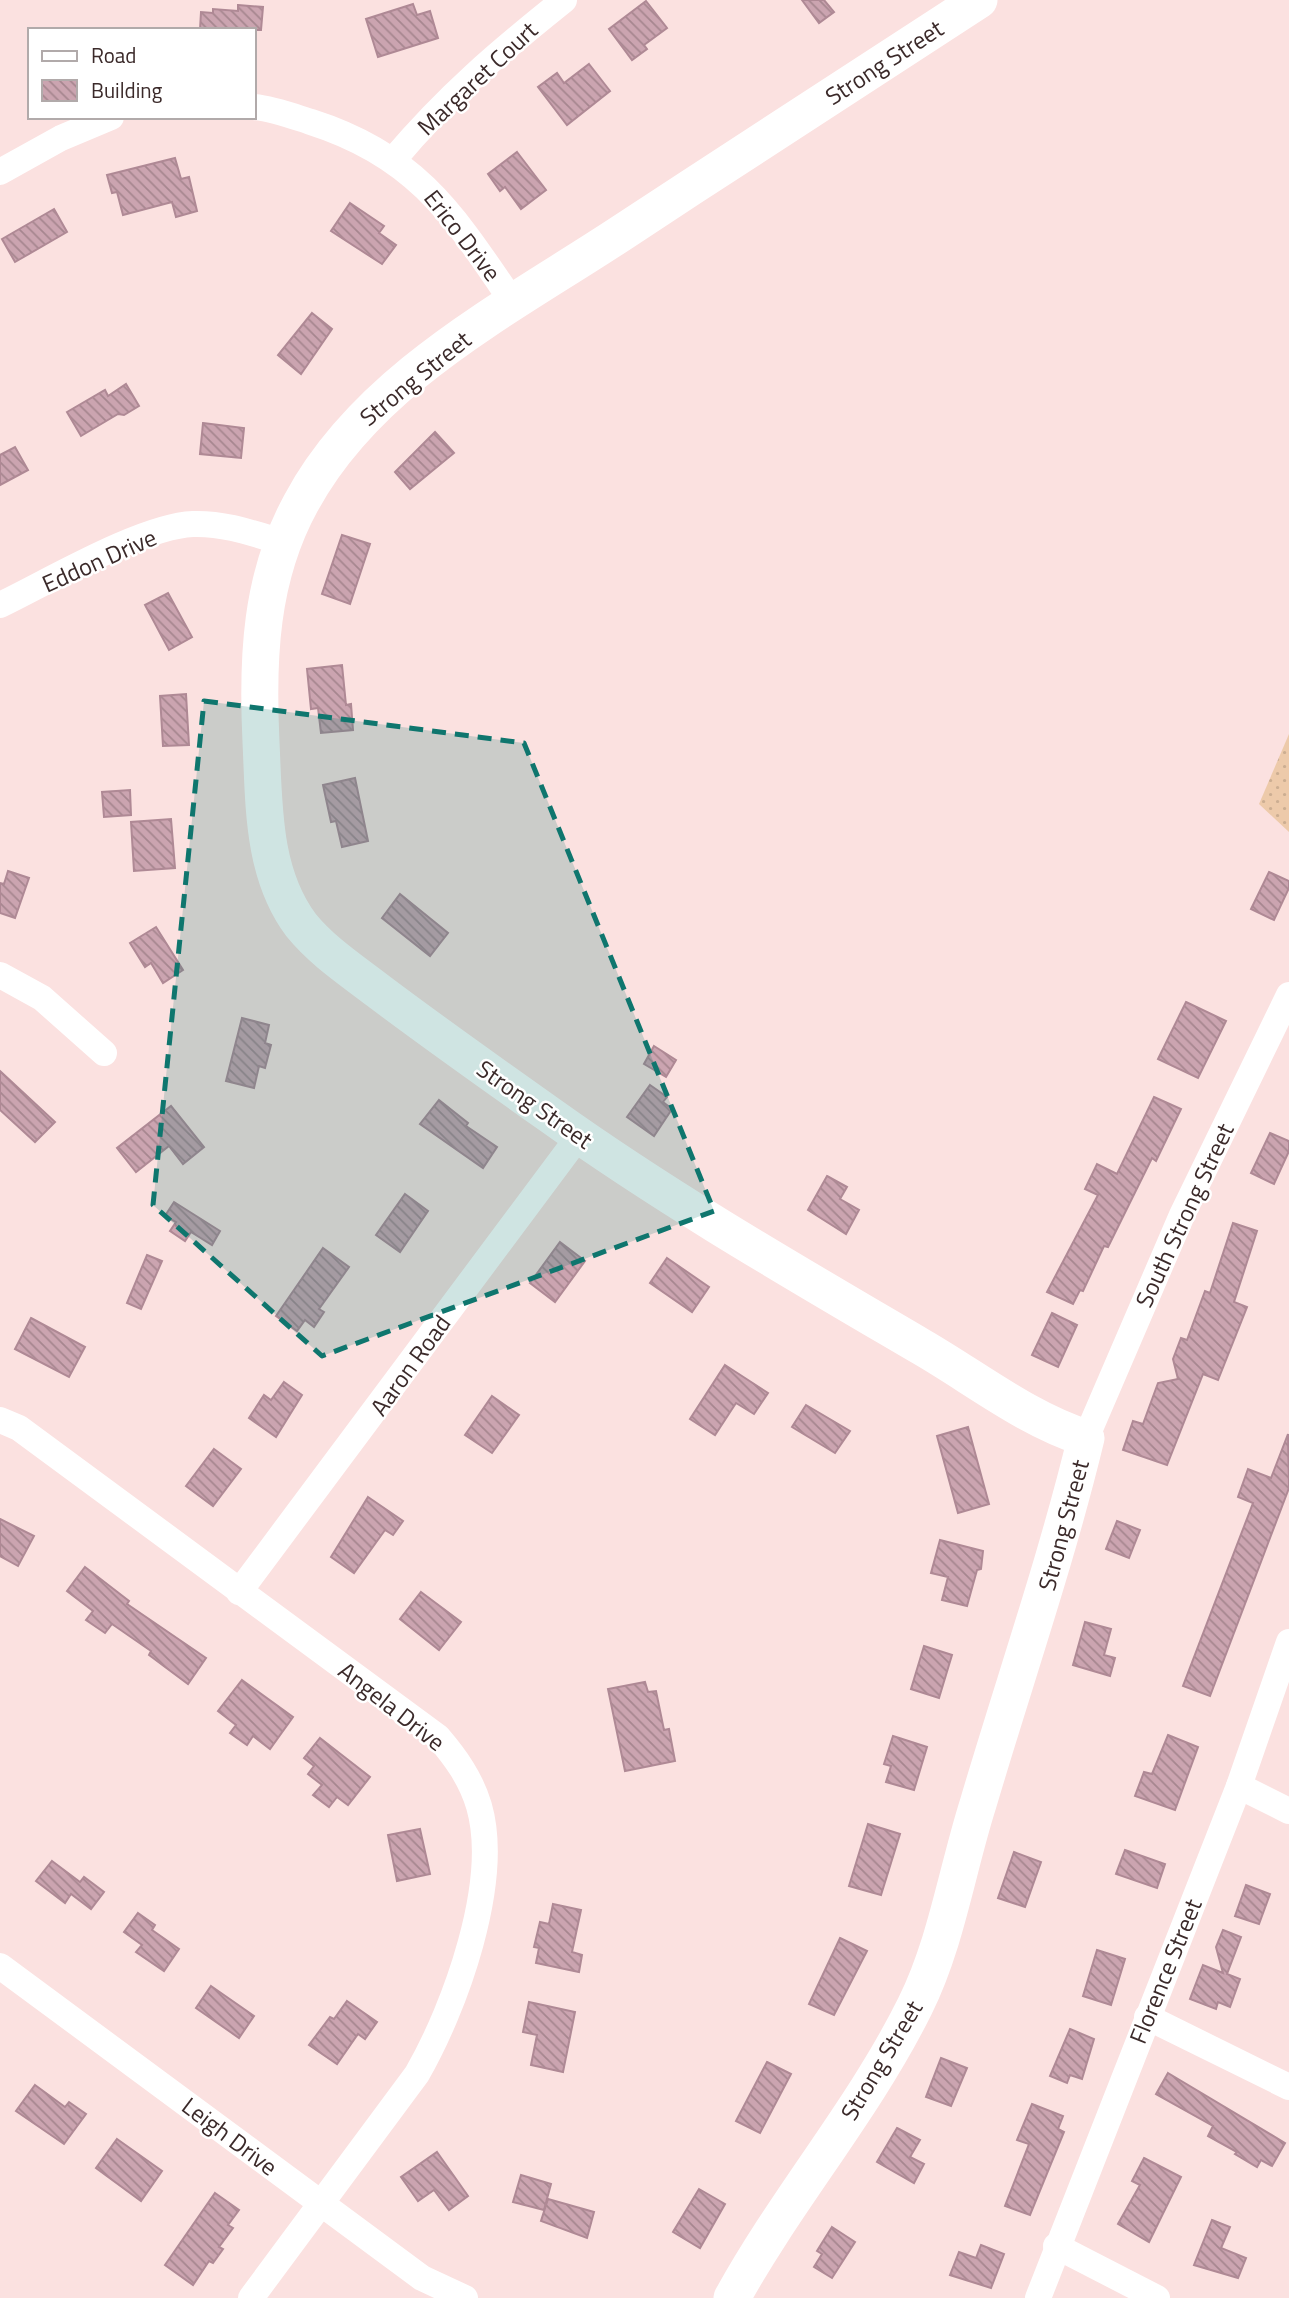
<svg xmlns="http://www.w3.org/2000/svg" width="1289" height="2298" font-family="'Titillium Web',sans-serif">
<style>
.grass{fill:url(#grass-dots)}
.building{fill:url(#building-back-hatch);stroke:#af8995;stroke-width:2}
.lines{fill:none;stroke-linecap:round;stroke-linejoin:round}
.street{stroke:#fff;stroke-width:26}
.secondary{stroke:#fff;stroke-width:37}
.marked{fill:#0f766e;fill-opacity:0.2;stroke:#0f766e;stroke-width:5;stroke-dasharray:14 9;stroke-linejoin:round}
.labels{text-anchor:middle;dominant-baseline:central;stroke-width:5;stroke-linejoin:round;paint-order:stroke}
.street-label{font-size:24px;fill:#3b2a2a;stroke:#fff}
</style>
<defs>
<pattern id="grass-dots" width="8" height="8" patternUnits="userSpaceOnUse" patternTransform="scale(1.75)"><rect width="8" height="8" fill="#edcaaa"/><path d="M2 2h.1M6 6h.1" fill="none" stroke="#ccae92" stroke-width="1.8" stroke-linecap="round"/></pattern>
<pattern id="building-back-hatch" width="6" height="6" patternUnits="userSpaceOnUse" patternTransform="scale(1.75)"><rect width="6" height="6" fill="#cba4b0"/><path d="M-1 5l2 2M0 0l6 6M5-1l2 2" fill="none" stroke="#a6868f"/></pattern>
</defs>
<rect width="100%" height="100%" fill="#fbe1e0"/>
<path class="grass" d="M1289 734V832L1259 804Z"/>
<g class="building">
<path d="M802 0H824L834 12 819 23Z"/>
<path d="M646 1 667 28 644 45 647 49 632 60 609 29Z"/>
<path d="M413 4 417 15 430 11 438 38 378 57 366 19Z"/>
<path d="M238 5 263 7 261 30H200L201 12 213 13V9L238 11Z"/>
<path d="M589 64 610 91 567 125 538 87 557 73 564 83Z"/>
<path d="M517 152 546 190 521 209 505 187 500 191 488 174Z"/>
<path d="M175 158 181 179 189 177 197 211 176 217 172 202 123 215 117 192 112 193 107 175Z"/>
<path d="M350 203 384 226 379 233 396 245 382 264 331 231Z"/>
<path d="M54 209 67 232 15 262 2 239Z"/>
<path d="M312 313 332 329 301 374 278 355Z"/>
<path d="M126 384 139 406 124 415 118 414 81 436 67 412 105 390 108 396Z"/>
<path d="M203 423 244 428 241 458 200 454Z"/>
<path d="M435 432 454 453 410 489 395 472Z"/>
<path d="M15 447 28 470 0 485V455Z"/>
<path d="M342 535 370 544 350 604 322 594Z"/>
<path d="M168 593 192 637 169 650 145 605Z"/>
<path d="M342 665 346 705 351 704 353 730 321 733 318 708 311 709 307 669Z"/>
<path d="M186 694 189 745 163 746 160 696Z"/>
<path d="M355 778 368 841 342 847 336 821 331 822 323 785Z"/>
<path d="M130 790 131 815 104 817 102 792Z"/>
<path d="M171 819 175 868 134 871 131 822Z"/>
<path d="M8 871 29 878 15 918 0 913V883L4 884Z"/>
<path d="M1269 872 1289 881V888L1274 920 1251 909Z"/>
<path d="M400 894 448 933 430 956 382 918Z"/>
<path d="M156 927 183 970 163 983 151 963 145 967 130 943Z"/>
<path d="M1186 1002 1226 1021 1198 1078 1158 1059Z"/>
<path d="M242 1018 269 1025 265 1043 271 1045 265 1068 259 1066 254 1088 226 1081Z"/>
<path d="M654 1046 676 1060 666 1077 644 1064Z"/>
<path d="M0 1071 55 1122 35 1142 0 1110Z"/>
<path d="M650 1085 667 1097 663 1102 672 1109 654 1136 627 1117Z"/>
<path d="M1154 1097 1181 1109 1156 1161 1152 1158 1108 1247 1104 1246 1083 1291 1080 1290 1073 1304 1047 1292 1098 1195 1085 1189 1097 1164 1117 1174Z"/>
<path d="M439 1100 468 1123 466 1126 497 1147 483 1168 420 1124Z"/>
<path d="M171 1106 204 1147 183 1164 169 1146 136 1172 117 1148Z"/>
<path d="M1270 1133 1289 1141V1151L1274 1184 1251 1173Z"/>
<path d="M827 1176 847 1187 840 1199 859 1210 846 1234 808 1210Z"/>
<path d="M405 1194 428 1211 400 1252 376 1235Z"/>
<path d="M174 1202 220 1231 212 1245 191 1232 185 1241 170 1231 176 1222 165 1216Z"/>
<path d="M1233 1223 1257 1231 1234 1302 1247 1307 1218 1380 1203 1374 1167 1465 1123 1450 1133 1421 1143 1424 1158 1383 1178 1379 1173 1359 1181 1338 1187 1340 1205 1291 1210 1293Z"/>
<path d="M560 1242 585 1261 555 1302 530 1283Z"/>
<path d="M323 1248 349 1267 319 1309 324 1312 314 1327 305 1320 297 1331 276 1316Z"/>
<path d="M147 1255 162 1261 141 1309 127 1303Z"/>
<path d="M667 1258 709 1287 692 1312 650 1283Z"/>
<path d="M1052 1313 1077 1325 1058 1367 1032 1355Z"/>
<path d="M31 1318 85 1347 69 1377 15 1349Z"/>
<path d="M725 1365 768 1393 754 1414 736 1403 715 1435 690 1419Z"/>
<path d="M284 1382 302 1395 276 1437 249 1418 264 1395 271 1400Z"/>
<path d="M492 1396 519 1415 492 1453 465 1435Z"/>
<path d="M806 1405 850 1431 835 1453 792 1427Z"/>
<path d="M968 1427 989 1504 958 1513 937 1436Z"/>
<path d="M1288 1434 1289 1488 1210 1696 1183 1686 1253 1503 1238 1497 1248 1469 1271 1478Z"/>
<path d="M214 1449 241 1469 213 1506 186 1486Z"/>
<path d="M368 1497 403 1521 393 1535 385 1530 354 1573 331 1557Z"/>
<path d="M0 1519 34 1536 18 1566 0 1556Z"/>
<path d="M1117 1521 1140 1530 1129 1558 1106 1549Z"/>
<path d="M940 1540 983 1551 981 1569 977 1570 967 1606 942 1600 948 1577 931 1573Z"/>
<path d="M85 1567 129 1601 127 1604 206 1658 188 1684 149 1655 151 1651 112 1624 105 1633 86 1620 93 1611 67 1591Z"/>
<path d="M421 1592 461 1622 439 1650 400 1619Z"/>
<path d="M1085 1622 1111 1629 1104 1655 1115 1658 1110 1676 1073 1665Z"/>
<path d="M924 1646 952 1655 939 1698 911 1689Z"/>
<path d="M242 1680 293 1717 270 1749 253 1736 247 1745 230 1733 236 1725 218 1711Z"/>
<path d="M645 1682 648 1692 656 1691 664 1730 669 1729 675 1761 625 1771 608 1689Z"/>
<path d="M1168 1735 1198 1747 1175 1810 1135 1796 1144 1772 1152 1774Z"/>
<path d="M893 1736 927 1747 914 1790 886 1782 891 1766 884 1764Z"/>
<path d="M320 1738 370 1777 348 1805 337 1797 329 1807 313 1795 322 1785 308 1774 314 1766 304 1758Z"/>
<path d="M868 1824 900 1834 881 1895 849 1886Z"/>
<path d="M420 1829 430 1874 397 1881 388 1835Z"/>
<path d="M1125 1850 1165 1864 1157 1888 1116 1874Z"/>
<path d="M1014 1852 1041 1862 1025 1907 998 1898Z"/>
<path d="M52 1861 80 1882 84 1877 104 1892 91 1909 71 1894 65 1903 36 1881Z"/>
<path d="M1246 1885 1270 1894 1259 1924 1235 1916Z"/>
<path d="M553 1904 581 1910 572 1952 582 1955 579 1972 536 1963 539 1948 534 1947 540 1922 549 1924Z"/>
<path d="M138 1913 155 1925 152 1930 179 1949 164 1971 136 1952 142 1945 124 1932Z"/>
<path d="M1223 1930 1241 1937 1227 1974 1240 1979 1230 2007 1218 2002 1216 2009 1190 1999 1203 1965 1223 1973 1216 1947Z"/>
<path d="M840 1938 867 1951 834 2015 809 2004Z"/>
<path d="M1097 1950 1125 1959 1111 2005 1083 1996Z"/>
<path d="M211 1986 254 2016 239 2038 196 2008Z"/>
<path d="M347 2001 377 2022 365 2039 358 2034 337 2064 309 2045 330 2017 334 2019Z"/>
<path d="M529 2002 575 2012 563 2072 531 2065 537 2035 523 2032Z"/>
<path d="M1070 2029 1094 2039 1082 2079 1070 2075 1067 2083 1050 2076Z"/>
<path d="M941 2058 967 2068 951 2106 926 2097Z"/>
<path d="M767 2062 791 2074 760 2133 736 2121Z"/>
<path d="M1168 2073 1285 2143 1272 2166 1261 2160 1257 2167 1235 2154 1237 2152 1208 2136 1213 2126 1156 2094Z"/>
<path d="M35 2085 65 2107 69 2102 86 2114 64 2144 16 2111Z"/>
<path d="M1032 2104 1063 2116 1058 2129 1064 2132 1030 2215 1005 2206 1029 2144 1017 2140Z"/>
<path d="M897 2128 920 2140 910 2157 924 2164 914 2183 877 2162Z"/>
<path d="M117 2139 162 2171 141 2201 96 2168Z"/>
<path d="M437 2152 468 2196 449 2210 434 2190 418 2201 401 2177Z"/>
<path d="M1144 2158 1181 2177 1149 2242 1118 2224 1140 2185 1132 2181Z"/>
<path d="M521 2175 551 2184 544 2210 513 2202Z"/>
<path d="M699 2189 725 2204 700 2248 673 2232Z"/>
<path d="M215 2193 239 2210 228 2225 233 2228 219 2247 223 2249 213 2263 209 2261 193 2285 165 2265Z"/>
<path d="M548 2199 594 2212 587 2238 541 2221Z"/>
<path d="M1212 2220 1230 2227 1221 2248 1246 2258 1238 2278 1194 2265Z"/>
<path d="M832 2227 855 2242 832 2278 814 2267 822 2254 817 2251Z"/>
<path d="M981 2245 1004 2254 991 2288 950 2275 959 2252 976 2258Z"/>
</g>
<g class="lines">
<g class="street">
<path d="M254 107C274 109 292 116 311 122 418 156 454 216 514 304"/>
<path d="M394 159C448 95 499 52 564 0"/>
<path d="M0 172 61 138 111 117"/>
<path d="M0 605C48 582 142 526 193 524 224 523 252 533 282 542"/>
<path d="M0 975 42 998 104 1053"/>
<path d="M0 1420 19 1428 438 1737C456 1758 471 1779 479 1806 501 1882 455 2008 417 2074L251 2298"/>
<path d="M1086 1438 1182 1215 1289 995"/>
<path d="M239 1592 579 1136"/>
<path d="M1239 1786 1289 1811"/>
<path d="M0 1966 422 2278 465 2298"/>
<path d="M1147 2017 1289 2087"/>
<path d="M1056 2246 1157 2298"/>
<path d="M1038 2298 1239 1786 1289 1642"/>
</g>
<path class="secondary" d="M732 2298C787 2198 864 2109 915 2006 946 1944 957 1870 978 1804 1014 1682 1056 1562 1086 1438 1026 1419 974 1377 920 1346 794 1272 669 1200 550 1115 492 1074 434 1033 377 990 351 970 322 951 301 925 262 873 264 804 261 742 257 659 260 578 301 503 368 378 508 308 623 232 741 154 860 78 979 0"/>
</g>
<path class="marked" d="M204 701 524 743 714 1211 322 1356 153 1205Z"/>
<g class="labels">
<g class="street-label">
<text transform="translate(884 62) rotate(-33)">Strong Street</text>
<text transform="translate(477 78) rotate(-43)">Margaret Court</text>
<text transform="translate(463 235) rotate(52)">Erico Drive</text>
<text transform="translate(415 378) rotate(-39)">Strong Street</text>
<text transform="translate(99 560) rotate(-24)">Eddon Drive</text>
<text transform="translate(535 1104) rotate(35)">Strong Street</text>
<text transform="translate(1184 1215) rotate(-65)">South Strong Street</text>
<text transform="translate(410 1365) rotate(-54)">Aaron Road</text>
<text transform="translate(1063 1525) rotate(-75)">Strong Street</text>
<text transform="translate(392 1706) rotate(38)">Angela Drive</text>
<text transform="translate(1165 1971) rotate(-68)">Florence Street</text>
<text transform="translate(881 2060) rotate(-59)">Strong Street</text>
<text transform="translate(230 2136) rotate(37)">Leigh Drive</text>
</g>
</g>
<rect x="28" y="28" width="228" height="91" fill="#ffffff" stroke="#b1aaaa" stroke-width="2"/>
<rect x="42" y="51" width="35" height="10" fill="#ffffff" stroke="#b1aaaa" stroke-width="2"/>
<text x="91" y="63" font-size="21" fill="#3b2a2a">Road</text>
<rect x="42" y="80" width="35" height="21" fill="url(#building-back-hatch)" stroke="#b1aaaa" stroke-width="2"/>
<text x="91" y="98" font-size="21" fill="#3b2a2a">Building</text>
</svg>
